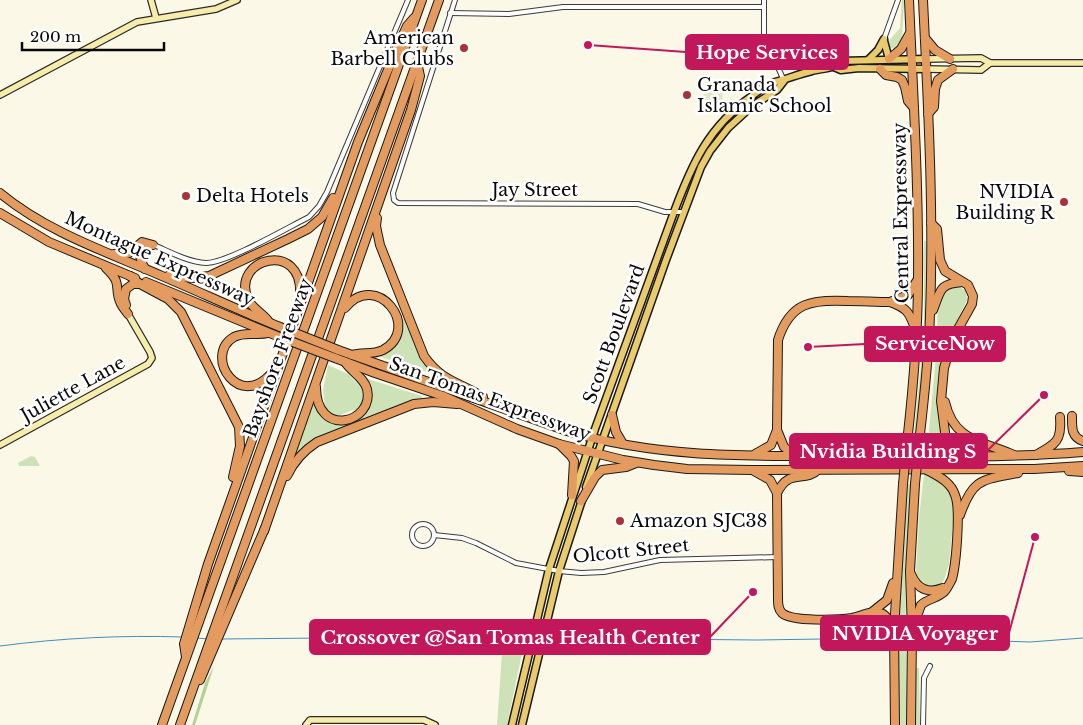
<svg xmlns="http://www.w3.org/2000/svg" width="1083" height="725" font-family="'Libre Baskerville',serif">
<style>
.green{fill:#cee2b7}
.forest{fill:#b2d198}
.pitch{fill:#dfeac7}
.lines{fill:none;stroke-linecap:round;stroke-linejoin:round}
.stream{stroke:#428dbd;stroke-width:1}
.street-casing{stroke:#3c3c3c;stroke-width:6}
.secondary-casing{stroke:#2b2b2b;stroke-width:8}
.primary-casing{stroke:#1a1a1a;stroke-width:9}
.highway-casing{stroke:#1a1a1a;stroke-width:10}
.street{stroke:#fff;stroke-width:4}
.secondary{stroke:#f6edaa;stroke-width:5.5}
.primary{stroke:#e9ca6c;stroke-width:6}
.highway{stroke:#e49b5f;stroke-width:8}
.highway-bridge-casing{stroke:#1a1a1a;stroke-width:10;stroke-linecap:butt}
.highway-bridge{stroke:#e49b5f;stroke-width:8}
.poi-dot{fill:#a93239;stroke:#fff;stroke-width:2}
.labels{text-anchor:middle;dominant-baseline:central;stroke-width:5;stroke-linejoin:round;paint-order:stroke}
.poi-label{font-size:18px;fill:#090909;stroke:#fff;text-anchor:start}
.street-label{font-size:18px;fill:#090909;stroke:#fff}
.leader{fill:none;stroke:#c2185b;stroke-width:2}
.callout-dot{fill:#c2185b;stroke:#fff;stroke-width:2}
.callout{fill:#c2185b;stroke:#c2185b;stroke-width:2}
.callout-label{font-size:19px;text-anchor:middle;font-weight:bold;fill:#fff}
</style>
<rect width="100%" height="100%" fill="#fcf8e8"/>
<g class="green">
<path d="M902 0H904L902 41 901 46 894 49 890 47 889 41 900 28Z"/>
<path d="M924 241H927L928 256 926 353 916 442H913L924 334Z"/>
<path d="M957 285 966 291 967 300 946 344 941 360 938 390 942 431V443L933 450 927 451 936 355 938 301 948 287Z"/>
<path d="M404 318 418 350 429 368 427 372 375 355 385 352 401 320Z"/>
<path d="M328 365 348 374 357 383 359 382C363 390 366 403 358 409 355 411 352 410 350 411 338 416 336 420 325 407L323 390Z"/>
<path d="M365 378 422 396V401L363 422 360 418C372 408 375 390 365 378Z"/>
<path d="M312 401C318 416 330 424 346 424V427L297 456 293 455 303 427 307 422 310 415 309 410Z"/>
<path d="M31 456 35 457 40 466H19L18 463Z"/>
<path d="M924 475 932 476 948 486 955 504 949 564 944 580 940 586 932 589 925 587 919 582 916 572 919 517Z"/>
<path d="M906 484H912L905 571 906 629H898V603Z"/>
<path d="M898 648H906L907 725H898Z"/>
<path d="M502 653H522L507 725H497Z"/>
<path d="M914 668H919L920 725H915Z"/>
</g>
<path class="forest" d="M214 666 195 725H192L205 683Z"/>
<path class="pitch" d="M704 89H722L723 100H703Z"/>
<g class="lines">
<g class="stream">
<path d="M197 638 208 639"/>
<path d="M547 638 757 640 890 638"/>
<path d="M897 638H908"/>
<path d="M914 638 1030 642 1083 638"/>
<path d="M222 639 530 636"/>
<path d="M0 646C61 638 122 635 183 637"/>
</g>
<defs>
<g id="street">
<path d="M455 0 393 193 394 200 398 203 638 204 665 212H683"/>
<path d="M764 0V35L784 81"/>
<path d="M450 13 509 14 563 7H764"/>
<path d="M884 39 898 0"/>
<path d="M154 245C170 252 188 262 206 263 227 263 287 228 309 217L319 206 327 192 408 0"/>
<circle cx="423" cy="535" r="11"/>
<path d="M434 535 462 538 476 543 516 563 559 571 581 573 604 572 660 560 778 557"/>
<path d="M923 725 924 678 930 666"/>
</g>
<g id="secondary">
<path d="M151 0 156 18"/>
<path d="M926 59 981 58 990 63H1083"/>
<path d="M926 69 981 70 990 63"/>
<path d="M0 95 137 22 216 9 237 0"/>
<path d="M0 445 148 364 152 358 150 352 128 314"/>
<path d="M306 725 310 720H424L435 725"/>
</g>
<g id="primary">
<path d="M884 41 889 59"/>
<path d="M869 59 878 50 884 39"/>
<path d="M834 67 841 70 859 68 926 69"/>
<path d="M586 487 666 260 701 167 710 151 728 128 752 106 777 90 784 81"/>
<path d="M512 725 549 569 595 429 674 212C692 164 708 127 752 96 758 91 767 84 775 82 787 79 799 74 812 71 818 69 828 69 834 66 836 65 838 63 840 61L926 59"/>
<path d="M522 725 559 571 583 497"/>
</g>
<g id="highway">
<path d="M925 38 935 50 950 59"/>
<path d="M889 59 901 49 910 33"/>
<path d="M880 69 886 75 897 77 902 80 905 87 908 101 914 108"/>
<path d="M928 114 934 107 935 89 938 80 953 69"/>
<path d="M0 193C47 232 107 252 162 276 202 293 240 311 280 327"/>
<path d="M0 213 49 242 135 278"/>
<path d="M377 218 376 226 380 245 424 356C442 382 460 382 483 397"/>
<path d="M931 223 937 229 940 260 945 271 968 285 973 296 972 304 958 329 950 348 944 368 941 401 946 440 942 449 932 456"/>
<path d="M114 254 129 253 142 242 153 245"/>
<path d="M106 268C124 285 113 288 121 304 123 308 126 311 128 314"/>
<path d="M145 269C139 258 136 248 151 245"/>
<path d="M130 276 140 284 168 299 181 312 239 427 240 446 233 477"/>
<path d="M168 276 192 278 209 276 288 239 308 229 322 217 333 198"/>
<path d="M146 282 277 336"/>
<path d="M890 302 908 295 918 279"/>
<path d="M126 305 124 299 126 289 133 284H140"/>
<path d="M345 308C376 269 423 328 383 350 373 355 362 352 352 355"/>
<path d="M933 310C941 291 938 284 962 282"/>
<path d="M269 322C263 313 252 309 248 299 230 258 304 239 300 296"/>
<path d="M268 333C257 336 245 331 234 337 202 356 241 415 275 369"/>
<path d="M338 350 567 431C660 459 757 456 852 456 929 457 1006 458 1083 452"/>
<path d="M335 358 375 373 443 396 517 429 559 444 623 460 654 465 687 469 752 470 1034 469 1083 466"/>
<path d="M316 387C316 439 375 423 367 389 364 377 351 372 345 362"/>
<path d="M945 402C954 442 983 441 1014 455"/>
<path d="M612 415 616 432 623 444"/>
<path d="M1072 416C1072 427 1071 437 1083 441"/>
<path d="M907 443C913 389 918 334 918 280 919 187 913 93 909 0"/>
<path d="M919 443C924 400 929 357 930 314 934 210 928 104 923 0"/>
<path d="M559 444 571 456 574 461 572 495"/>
<path d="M755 454 771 445 777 430"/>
<path d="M1036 455C1056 444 1062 441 1060 417"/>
<path d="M795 456 784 447 777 430 778 340C790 302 812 299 848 301 862 301 876 302 890 302 907 308 909 312 915 328"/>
<path d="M754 471 770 480 777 493 778 599C778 604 778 609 782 613 792 622 839 620 852 618 862 616 873 609 883 614 889 618 891 625 894 630"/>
<path d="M1069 471 1083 472"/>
<path d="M287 476C294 461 303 451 317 442L414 404 433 402 457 404"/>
<path d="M777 493C790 467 804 484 819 469"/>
<path d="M581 501 595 477 602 470 626 467 636 463"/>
<path d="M960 515C973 478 982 480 1018 473"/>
<path d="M264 531 411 110 420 76 417 62"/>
<path d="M911 574C917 589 928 594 943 588"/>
<path d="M872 612 887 600 893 583"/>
<path d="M914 624 921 605C927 599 938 598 944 592 947 589 950 583 952 579 956 564 961 509 955 495 951 482 938 476 927 470"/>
<path d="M186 657 184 644 208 564 358 142 397 48 407 26 414 18"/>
<path d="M200 680 265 528"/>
<path d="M162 725 422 0"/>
<path d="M180 725 439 0"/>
<path d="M895 725 894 630 903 484"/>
<path d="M911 725 912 633 910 571 915 484"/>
</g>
</defs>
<use href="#street" class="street-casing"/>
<use href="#secondary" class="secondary-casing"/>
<use href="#primary" class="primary-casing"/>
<use href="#highway" class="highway-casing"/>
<use href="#street" class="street"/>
<use href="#secondary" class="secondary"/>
<use href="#primary" class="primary"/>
<use href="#highway" class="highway"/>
<defs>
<g id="highway-bridge">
<path d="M280 327 338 350"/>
<path d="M277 336 335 358"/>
<path d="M903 484 907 443"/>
<path d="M915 484 919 443"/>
</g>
</defs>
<use href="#highway-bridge" class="highway-bridge-casing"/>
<use href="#highway-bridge" class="highway-bridge"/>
</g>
<g class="poi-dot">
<circle cx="464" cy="48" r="5"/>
<circle cx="687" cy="95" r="5"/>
<circle cx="186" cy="196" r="5"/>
<circle cx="1064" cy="202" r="5"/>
<circle cx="620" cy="521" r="5"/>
</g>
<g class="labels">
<g class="poi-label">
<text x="454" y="38" text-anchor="end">American<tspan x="454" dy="21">Barbell Clubs</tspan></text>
<text x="697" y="85">Granada<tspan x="697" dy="21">Islamic School</tspan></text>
<text x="1054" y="192" text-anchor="end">NVIDIA<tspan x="1054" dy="21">Building R</tspan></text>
<text x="196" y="196">Delta Hotels</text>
<text x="630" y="521">Amazon SJC38</text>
</g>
<g class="street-label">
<text x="535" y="190">Jay Street</text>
<text transform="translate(901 213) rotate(-91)">Central Expressway</text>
<text transform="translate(160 259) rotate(24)">Montague Expressway</text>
<text transform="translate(614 334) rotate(-70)">Scott Boulevard</text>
<text transform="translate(278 358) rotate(-70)">Bayshore Freeway</text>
<text transform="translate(73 389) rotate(-29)">Juliette Lane</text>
<text transform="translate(490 399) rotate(20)">San Tomas Expressway</text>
<text transform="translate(631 551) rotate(-6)">Olcott Street</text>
</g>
</g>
<path class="leader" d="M588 45L686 52M808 347L865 344M1044 395L987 451M1035 537L1009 633M753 592L710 637"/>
<g class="callout-dot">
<circle cx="588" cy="45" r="5"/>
<circle cx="808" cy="347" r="5"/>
<circle cx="1044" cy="395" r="5"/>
<circle cx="1035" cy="537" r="5"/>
<circle cx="753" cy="592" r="5"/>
</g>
<g class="callout">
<rect x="686" y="35" width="162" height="34" rx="5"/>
<rect x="865" y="327" width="140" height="34" rx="5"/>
<rect x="790" y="434" width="197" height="34" rx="5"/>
<rect x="821" y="616" width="188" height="34" rx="5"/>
<rect x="310" y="620" width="400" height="34" rx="5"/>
</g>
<g class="callout-label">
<text x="767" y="59">Hope Services</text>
<text x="935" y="350">ServiceNow</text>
<text x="888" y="458">Nvidia Building S</text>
<text x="915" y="640">NVIDIA Voyager</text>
<text x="510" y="644">Crossover @San Tomas Health Center</text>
</g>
<path d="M22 42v8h142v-8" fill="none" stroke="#090909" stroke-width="2.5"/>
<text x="30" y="42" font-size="15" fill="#090909" stroke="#ffffff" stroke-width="4" paint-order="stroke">200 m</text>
</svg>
